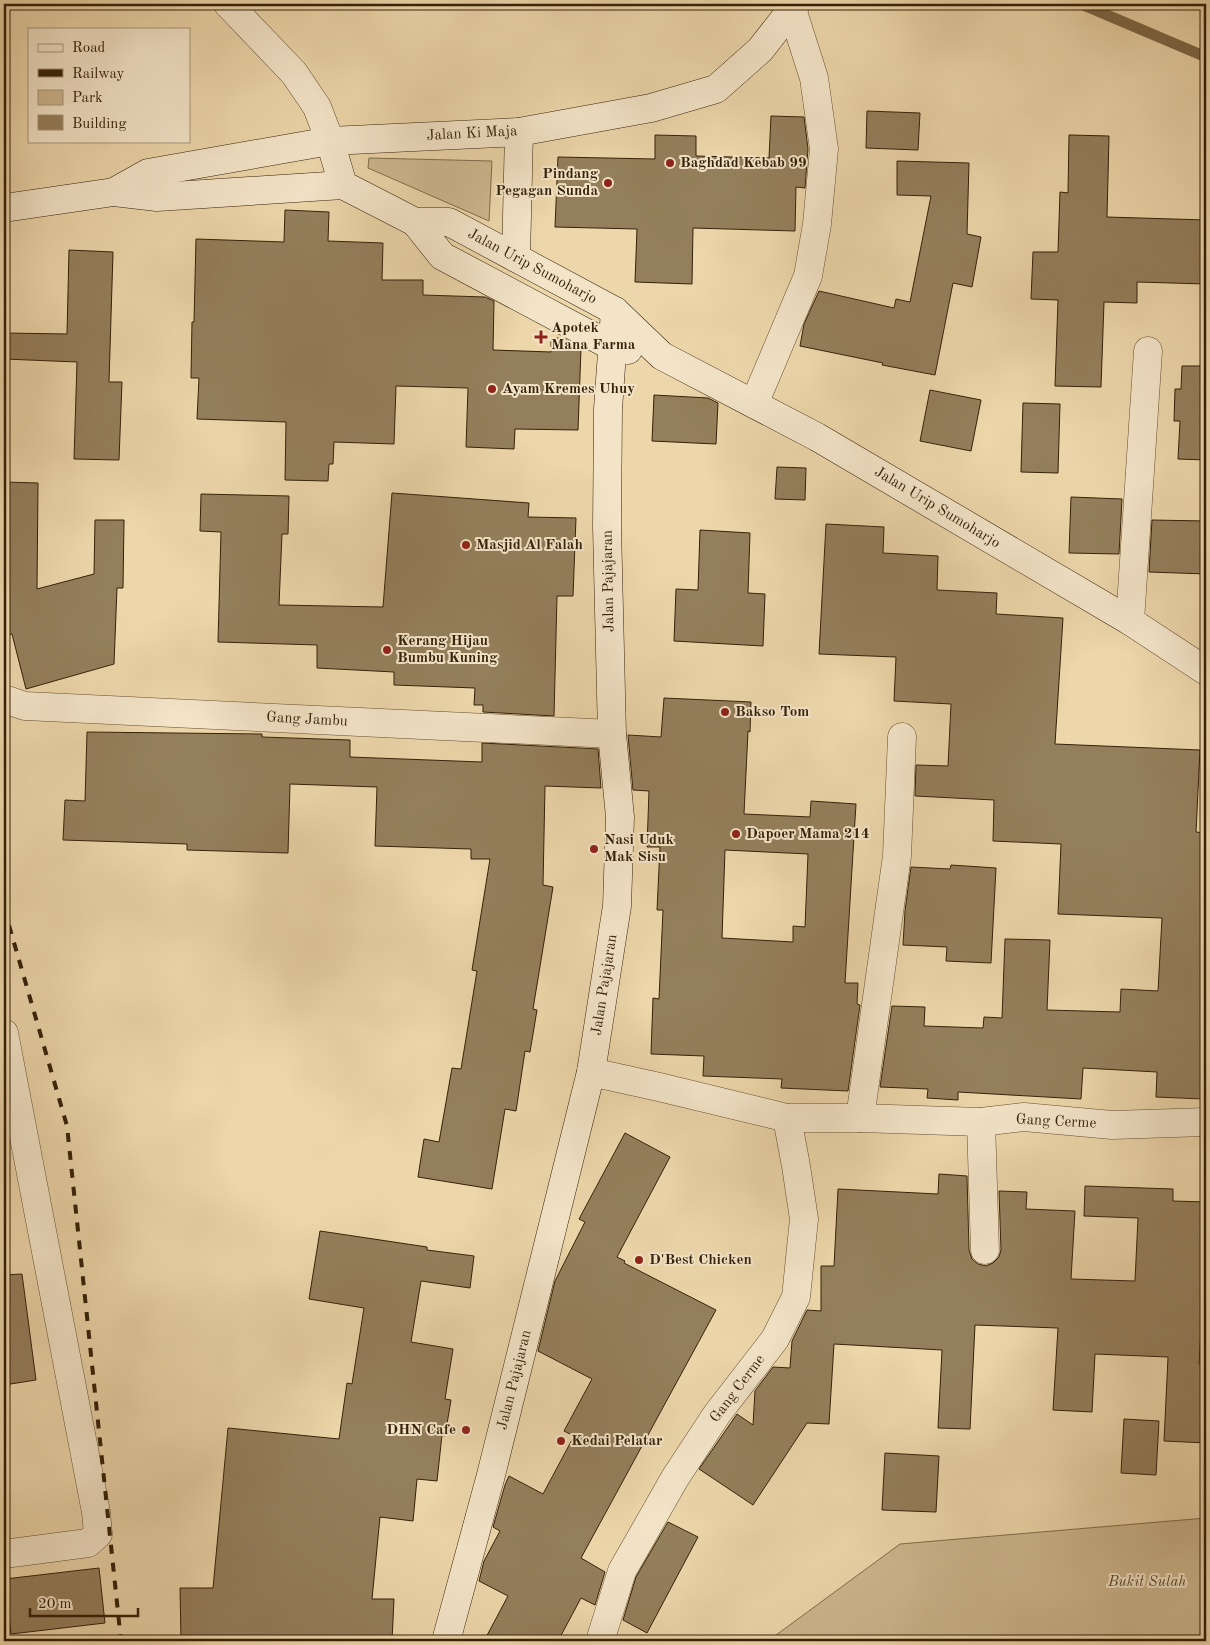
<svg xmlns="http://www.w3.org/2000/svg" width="1210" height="1645" font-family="'Old Standard TT',serif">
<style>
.green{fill:#cdb78e;stroke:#816c4b}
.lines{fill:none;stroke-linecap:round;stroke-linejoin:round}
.stream{stroke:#7e6848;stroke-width:11}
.building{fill:#947f5c;stroke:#352108;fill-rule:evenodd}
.street-casing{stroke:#634e30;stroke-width:29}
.secondary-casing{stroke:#352108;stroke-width:29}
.street{stroke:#f3e4c8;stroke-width:28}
.secondary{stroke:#f3e4c8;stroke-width:28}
.rail{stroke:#352108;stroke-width:4;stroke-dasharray:9 9;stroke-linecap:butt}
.poi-dot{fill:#8f2418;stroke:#f3e4c8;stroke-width:2}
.labels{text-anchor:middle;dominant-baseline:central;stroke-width:4;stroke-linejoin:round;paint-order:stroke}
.street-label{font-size:15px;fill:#352108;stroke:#f3e4c8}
.poi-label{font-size:15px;font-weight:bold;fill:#352108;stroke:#f3e4c8;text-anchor:start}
.park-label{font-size:15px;font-style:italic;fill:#5b462a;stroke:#f3e4c8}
</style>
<rect width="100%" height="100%" fill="#ecd6aa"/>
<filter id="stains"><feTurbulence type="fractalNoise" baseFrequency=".004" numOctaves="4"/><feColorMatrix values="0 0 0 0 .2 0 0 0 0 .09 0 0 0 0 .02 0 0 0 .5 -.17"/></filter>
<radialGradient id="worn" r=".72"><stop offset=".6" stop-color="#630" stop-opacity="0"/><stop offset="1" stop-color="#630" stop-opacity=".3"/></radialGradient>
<g class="green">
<path d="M369 158 492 161 489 221 368 168Z"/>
<path d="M1206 1518V1641H768L900 1544Z"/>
</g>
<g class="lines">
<path class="stream" d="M1081 4 1206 57"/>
</g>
<g class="building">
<path d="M867 111 920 113 918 150 866 148Z"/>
<path d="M771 116 804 117 808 149 805 188 796 187 795 231 693 228 692 284 635 282 637 229 555 227 558 157 655 159V135L696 136V156L769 158Z"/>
<path d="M1069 135 1109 136 1107 217 1206 220V284L1137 282V303L1104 302 1101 387 1055 386 1058 300 1031 299 1033 252H1058L1060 192 1068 193Z"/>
<path d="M897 161 969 163 967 234 981 237 972 287 953 283 935 375 882 365 883 363 800 346 804 324 819 291 894 308 896 299 910 302 931 196 897 195Z"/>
<path d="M285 210 329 212 328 241 383 243 382 280H423V295L485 297 494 301 493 350 551 352V338H563L581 348 578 430 515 429 514 449 466 447 468 388 396 386 394 444 334 442 333 464H329L328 481 285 480 286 422 197 419 199 378H191L192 322H194L196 239 284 242Z"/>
<path d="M69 250 113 252 109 382H122L119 460 74 459 77 362 4 359V333L67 334Z"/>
<path d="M1182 366H1206V460L1178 459 1180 421H1174L1175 389H1181Z"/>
<path d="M930 390 981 400 971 451 920 441Z"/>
<path d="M654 395 708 398 718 403 716 444 652 441Z"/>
<path d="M1023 403 1060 404 1058 473 1021 472Z"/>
<path d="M777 467 806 468 805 500 775 499Z"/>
<path d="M4 482 38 483 37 589 94 574 95 520H124L123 588H117L114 664 26 689 12 634 4 636Z"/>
<path d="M392 493 529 503 528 517 576 518 573 596H557L554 716 483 712V705H474L475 688 394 685V672L317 668V645L218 642 221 532 200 531 201 494 289 496 288 534H282L279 605 383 607Z"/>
<path d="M1071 497 1122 499 1119 554 1069 553Z"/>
<path d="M1152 520 1206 521V574L1149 572Z"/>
<path d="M826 524 884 527 883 553 938 556 937 590 997 593 996 614 1063 618 1055 744 1200 750 1196 832 1206 833V1017L1203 1099 1156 1097 1157 1072 1083 1068 1081 1099 958 1092V1100L927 1098 928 1089 880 1087 892 1006 925 1007 924 1026 983 1028 984 1017 1002 1018 1005 939 1050 940 1047 1010 1120 1012 1121 989 1158 991 1162 918 1058 914 1061 844 993 841 994 800 915 796 916 765 948 766 951 704 894 701 896 657 819 654Z"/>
<path d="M700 530 750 533 748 593 765 594 763 646 674 641 676 589 698 590Z"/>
<path d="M664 698 751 702 750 732 748 731 744 814 810 817 811 801 856 804 845 983H858L857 1004 860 1005 848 1091 781 1088 782 1079 703 1076 704 1056 651 1054 653 998 659 999 663 910H657L660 847H647L649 791 633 790 628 735 661 737ZM725 850 808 854 805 927 793 926V942L722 938Z"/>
<path d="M87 732 262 734V737L350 740V757L482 762V743L598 749 601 788 545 786 543 885 553 887 533 1009 537 1010 530 1052 525 1051 516 1111 505 1109 492 1189 418 1177 424 1139 439 1142 452 1068 461 1069 477 971 472 970 490 859H471V849L375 846 377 787 290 784 288 853 187 850V844L63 840 65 800 85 801Z"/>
<path d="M951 865 996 868 991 963 946 961 947 947 903 945 905 911 911 867 950 869Z"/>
<path d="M625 1133 670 1157 617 1257 625 1261 624 1263 716 1310 581 1558 605 1572 595 1605 581 1598 558 1641H484L508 1596 479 1581 484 1561 500 1531 493 1527 505 1485 509 1476 543 1494 574 1436 564 1431 592 1379 538 1351 555 1281 585 1222 579 1219Z"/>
<path d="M939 1174 967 1176 969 1250 972 1259 978 1264 986 1266 993 1263 999 1257 1001 1250 999 1191 1027 1192 1026 1209 1075 1211 1071 1279 1135 1281 1138 1218 1084 1216 1085 1186 1173 1189V1201L1206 1202V1241L1199 1364H1206V1443L1164 1441 1168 1357 1095 1354 1092 1412 1053 1410 1058 1328 975 1325 970 1429 938 1428 942 1350 834 1344 829 1424 807 1423 753 1505 699 1469 737 1414 753 1425 755 1391 773 1367 790 1368 792 1341 807 1310 821 1311V1266H834L838 1189 938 1194Z"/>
<path d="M320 1231 427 1247V1250L474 1256 470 1288 421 1281 411 1342 453 1349 445 1399 451 1400 445 1436 442 1435 437 1481 417 1479 413 1521 380 1517 372 1599H394L392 1641H181L180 1588H213L228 1428 339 1439 347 1383 352 1384 364 1308 309 1299Z"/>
<path d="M22 1274 36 1380 4 1385V1275Z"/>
<path d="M1124 1419 1159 1421 1156 1475 1121 1473Z"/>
<path d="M885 1453 939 1456 936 1512 882 1510Z"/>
<path d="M668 1522 698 1537 647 1633 623 1620 636 1577Z"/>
<path d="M99 1568 105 1623 11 1634 5 1579Z"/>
</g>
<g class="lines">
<defs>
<g id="street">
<path d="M228 4 294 73 317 107 330 141"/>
<path d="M754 404 808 276 817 224 824 149 814 78 792 9"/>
<path d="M1130 621 1148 351"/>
<path d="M4 699 25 706 612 734"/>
<path d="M4 1033 96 1512 98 1534 88 1543 4 1554"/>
<path d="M591 1072 659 1087 787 1118H860L981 1122 1024 1117 1112 1125 1206 1122"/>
<path d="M860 1118 897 856 902 737"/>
<path d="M981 1122 985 1250"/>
<path d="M600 1641 622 1571 675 1478 717 1414 775 1339 796 1297 804 1219 796 1166 787 1118"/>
</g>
<g id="secondary">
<path d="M330 141 343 185 415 222H449L615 311 662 356 817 437 1130 621 1206 671"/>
<path d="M114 192 148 173 330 141 519 132 651 108 716 89 760 50 796 4"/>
<path d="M4 208 114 192 157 197 343 185"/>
<path d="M415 222 442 256 611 346 628 350"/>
<path d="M516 258 519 132"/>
<path d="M446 1641 491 1475 591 1072 617 906 620 817 612 734 607 527 608 409 615 311"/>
</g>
</defs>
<use href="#street" class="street-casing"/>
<use href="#secondary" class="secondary-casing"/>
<use href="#street" class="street"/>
<use href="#secondary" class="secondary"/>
<path class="rail" d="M4 908 67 1126 121 1641"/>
</g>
<g class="poi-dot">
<circle cx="670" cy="163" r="5"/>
<circle cx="608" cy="183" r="5"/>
<path d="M538.5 329.5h5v5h5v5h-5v5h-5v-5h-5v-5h5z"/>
<circle cx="492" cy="389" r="5"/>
<circle cx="466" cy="545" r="5"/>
<circle cx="387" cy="650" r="5"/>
<circle cx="725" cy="712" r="5"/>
<circle cx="736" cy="834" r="5"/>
<circle cx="594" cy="849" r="5"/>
<circle cx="639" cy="1260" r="5"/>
<circle cx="466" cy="1430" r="5"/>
<circle cx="561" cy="1441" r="5"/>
</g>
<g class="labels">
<g class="street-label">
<text transform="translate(472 134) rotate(-3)">Jalan Ki Maja</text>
<text transform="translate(532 267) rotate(28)">Jalan Urip Sumoharjo</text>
<text transform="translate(937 508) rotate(31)">Jalan Urip Sumoharjo</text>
<text transform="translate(609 581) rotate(-91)">Jalan Pajajaran</text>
<text transform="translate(307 720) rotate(3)">Gang Jambu</text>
<text transform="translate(605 985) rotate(-81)">Jalan Pajajaran</text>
<text transform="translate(1056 1122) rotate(3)">Gang Cerme</text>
<text transform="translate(515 1380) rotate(-76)">Jalan Pajajaran</text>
<text transform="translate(738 1389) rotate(-53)">Gang Cerme</text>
</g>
<g class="poi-label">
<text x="680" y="163">Baghdad Kebab 99</text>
<text x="598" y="174" text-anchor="end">Pindang<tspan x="598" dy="17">Pegagan Sunda</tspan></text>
<text x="551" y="328">Apotek<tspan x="551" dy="17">Mana Farma</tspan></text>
<text x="502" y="389">Ayam Kremes Uhuy</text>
<text x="476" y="545">Masjid Al Falah</text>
<text x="397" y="641">Kerang Hijau<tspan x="397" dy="17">Bumbu Kuning</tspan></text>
<text x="735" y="712">Bakso Tom</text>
<text x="746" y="834">Dapoer Mama 214</text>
<text x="604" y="840">Nasi Uduk<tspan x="604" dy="17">Mak Sisu</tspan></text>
<text x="649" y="1260">D'Best Chicken</text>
<text x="456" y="1430" text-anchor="end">DHN Cafe</text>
<text x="571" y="1441">Kedai Pelatar</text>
</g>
<g class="park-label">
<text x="1147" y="1582">Bukit Sulah</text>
</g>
</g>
<rect width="1210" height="1645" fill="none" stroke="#ecd6aa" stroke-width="20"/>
<rect x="5" y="5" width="1200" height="1635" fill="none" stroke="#352108" stroke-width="2.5"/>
<rect x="10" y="10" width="1190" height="1625" fill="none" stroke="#352108"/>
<rect x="28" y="28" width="162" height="115" fill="#f3e4c8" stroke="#a7967b"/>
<rect x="38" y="44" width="25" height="8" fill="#f3e4c8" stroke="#a7967b"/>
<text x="72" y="52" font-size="15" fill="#352108">Road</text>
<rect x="38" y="69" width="25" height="8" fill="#352108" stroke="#a7967b"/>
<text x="72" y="78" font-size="15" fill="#352108">Railway</text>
<rect x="38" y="90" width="25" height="15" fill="#cdb78e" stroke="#a7967b"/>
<text x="72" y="102" font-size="15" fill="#352108">Park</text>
<rect x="38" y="115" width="25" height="15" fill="#947f5c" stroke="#a7967b"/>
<text x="72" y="128" font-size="15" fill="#352108">Building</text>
<path d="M30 1608v8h108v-8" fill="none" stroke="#352108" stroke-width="2.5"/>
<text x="38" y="1608" font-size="15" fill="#352108" stroke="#f3e4c8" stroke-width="4" paint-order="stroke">20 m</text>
<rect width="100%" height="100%" filter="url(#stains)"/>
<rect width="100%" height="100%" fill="url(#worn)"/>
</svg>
